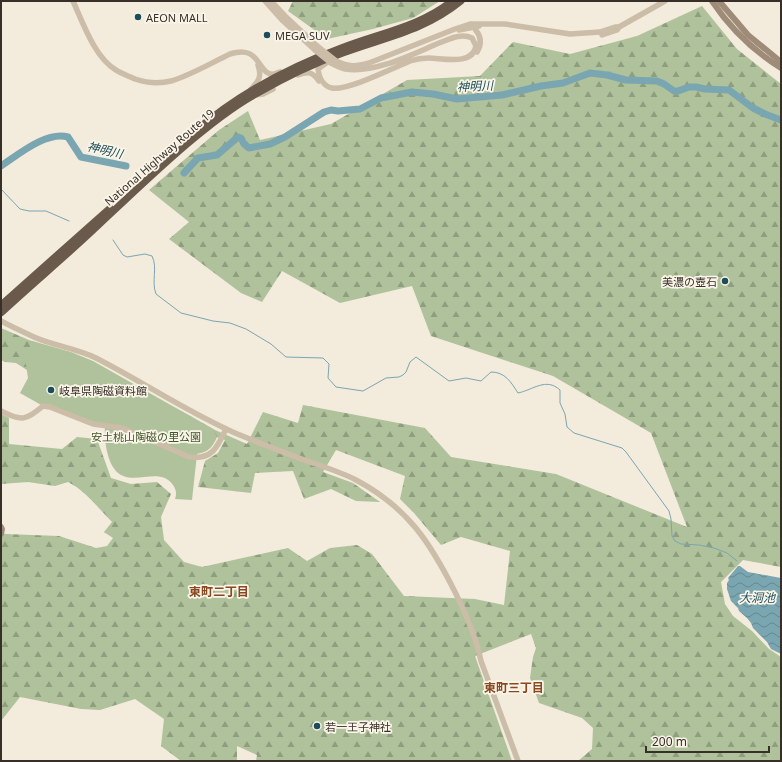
<svg xmlns="http://www.w3.org/2000/svg" width="782" height="762" font-family="'Noto Sans','Noto Sans JP',sans-serif">
<style>
.forest{fill:url(#forest-firs)}
.green{fill:#afc29b}
.water{fill:url(#water-waves)}
.lines{fill:none;stroke-linecap:round;stroke-linejoin:round}
.stream{stroke:#7aa6b1;stroke-width:1}
.river{stroke:#7aa6b1;stroke-width:7}
.tertiary{stroke:#cbbda7;stroke-width:5.5}
.secondary{stroke:#9f8c78;stroke-width:6}
.trunk{stroke:#6a5a4c;stroke-width:7}
.tertiary-bridge{stroke:#cbbda7;stroke-width:5.5}
.poi-dot{fill:#1c4d5a;stroke:#faf5e8;stroke-width:1.5}
.labels{text-anchor:middle;dominant-baseline:central;stroke-width:3.5;stroke-linejoin:round;paint-order:stroke}
.poi-label{font-size:11px;fill:#372f28;stroke:#faf5e8;text-anchor:start}
.street-label{font-size:11px;fill:#372f28;stroke:#faf5e8}
.park-label{font-size:11px;fill:#40562b;stroke:#faf5e8}
.water-label{font-size:12px;font-style:italic;fill:#1c4d5a;stroke:#faf5e8}
.neighbourhood-label{font-size:12px;font-weight:bold;fill:#89481f;stroke:#faf5e8}
</style>
<defs>
<pattern id="forest-firs" width="22" height="20" patternUnits="userSpaceOnUse"><rect width="22" height="20" fill="#afc29b"/><path d="M5 1l3.5 6h-7zM16 11l3.5 6h-7z" fill="#8f9e7e"/></pattern>
<pattern id="water-waves" width="16" height="10" patternUnits="userSpaceOnUse"><rect width="16" height="10" fill="#7aa6b1"/><path d="M0 5q4-4 8 0t8 0" fill="none" stroke="#658890"/></pattern>
</defs>
<rect width="100%" height="100%" fill="#f3ebdc"/>
<g class="forest">
<path d="M293 1H440L413 18 373 29 327 39 288 11Z"/>
<path d="M702 6 737 49 781 84V567L743 560 721 582 725 604 733 616 752 631 769 649 781 657V761H578L592 749 593 728 582 718 539 703 530 678 533 657 536 648 531 634 475 656 512 761H256L257 755 237 746V761H181L161 746 164 719 135 699 100 710 81 709 20 697 1 721V533L6 534 59 536 96 548 107 546 113 538 104 532 112 522C98 508 86 491 68 482L55 486 28 482 1 484V414L9 418V444L62 449 77 437 97 439 111 478 131 484 157 482 171 494 161 517 164 540 184 562 202 567 288 548 307 561 330 548 357 545 372 554 404 596 475 599 504 605 510 551 461 537 441 545 414 513 400 499 405 476 336 450 323 472 353 483 380 502 356 501 331 489 304 499 293 471 255 473 251 493 198 487 205 461 218 453 225 440 30 372 16 363 5 362 1 360V328L29 340 70 353 183 412 215 430 247 444 263 412 298 423 303 405 425 428 451 457 556 474 687 527 651 433 553 376 431 336 412 286 340 303 282 271 262 302 241 293 169 239 189 222 149 190 219 130 248 111 260 140 331 124 407 80 480 76 513 42 570 54 637 36Z"/>
</g>
<path class="green" d="M32 341 71 352 93 361 213 429 217 437C213 447 208 452 197 454L192 500 175 499C177 494 176 489 173 485 161 467 137 484 121 475 107 467 104 440 105 426L43 406 20 393 28 378 25 358Z"/>
<path class="water" d="M738 566H740L748 572 781 578V654L771 649 767 642 753 628 751 623 747 618 739 611 738 608 731 601 727 589V583L729 580 728 578Z"/>
<g class="lines">
<g class="stream">
<path d="M1 189 20 209 29 211H46L69 221"/>
<path d="M113 240 123 255 127 257 145 254 152 256C158 268 151 281 156 294L181 313 213 321 230 323 246 329 271 344 286 357 323 358 329 364 328 378 336 387 363 391 386 378 399 377 403 375 406 372 410 362 416 357 449 381 466 378 481 381 491 372C505 372 511 382 518 393 533 390 546 377 560 390V403L565 414 567 427 574 433 622 448 626 452 669 511 671 519 672 536 675 541 681 544 699 545 714 548 727 553 737 561"/>
</g>
<g class="river">
<path d="M1 166C18 155 46 131 68 137L81 157 126 166"/>
<path d="M184 173 198 158 217 155 238 137 241 138 244 144 249 148 270 144 285 137 324 112 331 110 338 111 360 109 381 98 412 92 433 94 457 99 502 95 541 86 563 83 590 73 607 75 626 80 657 81 664 84 674 91H678L689 87H696L705 89 729 90 753 108 765 114 781 120"/>
</g>
<g class="tertiary">
<path d="M73 1C83 23 95 58 116 70 122 74 129 76 135 79 147 83 159 84 171 81 189 76 213 62 230 54 238 52 247 50 254 57 262 64 265 80 280 72"/>
<path d="M265 1 282 20 315 50"/>
<path d="M271 1 285 16 317 46"/>
<path d="M475 29C481 36 482 44 477 52"/>
<path d="M602 35 617 30 619 27 665 1"/>
<path d="M329 61 318 69C319 77 323 86 332 88 347 91 393 68 410 61 416 59 422 58 429 58 442 58 473 66 476 46L472 38C461 33 450 39 439 43 413 54 374 74 345 69 340 68 335 65 331 63"/>
<path d="M336 61C349 67 355 67 369 63L455 29 470 24H505L570 34 600 32 615 27H619"/>
<path d="M298 75C308 71 313 72 319 81"/>
<path d="M251 89C259 81 262 76 258 65"/>
<path d="M255 95 263 94 273 89"/>
<path d="M1 321C12 327 23 332 34 337 54 346 76 348 96 358 143 382 187 412 235 433 259 443 283 452 307 461 324 467 341 472 356 480 407 507 430 542 455 592 466 614 476 637 481 661L518 761"/>
<path d="M1 411C22 422 26 420 43 406L50 407 93 424 123 428 189 457C212 460 217 448 226 429"/>
</g>
<g class="secondary">
<path d="M712 1C730 28 754 51 781 68"/>
<path d="M719 1 748 35 781 62"/>
<path d="M1 527 2 529 1 534"/>
</g>
<g class="trunk">
<path d="M192 134C235 96 287 68 341 48 379 33 419 27 452 1"/>
<path d="M1 305 110 208"/>
<path d="M1 313C30 286 60 261 89 234 121 204 153 173 187 144 209 126 231 108 256 94 284 78 312 64 343 53 386 37 424 31 461 1"/>
</g>
<g class="tertiary-bridge">
<path d="M459 30 479 26"/>
<path d="M317 46 336 61"/>
<path d="M315 50 331 63"/>
</g>
</g>
<g class="poi-dot">
<circle cx="138" cy="17" r="4"/>
<circle cx="267" cy="35" r="4"/>
<circle cx="725" cy="281" r="4"/>
<circle cx="51" cy="390" r="4"/>
<circle cx="317" cy="726" r="4"/>
</g>
<g class="labels">
<g class="poi-label">
<text x="146" y="17">AEON MALL</text>
<text x="275" y="35">MEGA SUV</text>
<text x="717" y="281" text-anchor="end">美濃の壺石</text>
<text x="59" y="390">岐阜県陶磁資料館</text>
<text x="325" y="726">若一王子神社</text>
</g>
<g class="street-label">
<text transform="translate(159 157) rotate(-41)">National Highway Route 19</text>
</g>
<g class="park-label">
<text x="146" y="436">安土桃山陶磁の里公園</text>
</g>
<g class="water-label">
<text transform="translate(475 86) rotate(-3)">神明川</text>
<text transform="translate(105 150) rotate(13)">神明川</text>
<text x="757" y="597">大洞池</text>
</g>
<g class="neighbourhood-label">
<text x="219" y="591">東町二丁目</text>
<text x="514" y="687">東町三丁目</text>
</g>
</g>
<rect width="782" height="762" fill="none" stroke="#372f28" stroke-width="4"/>
<path d="M646 746v6h123v-6" fill="none" stroke="#372f28" stroke-width="2"/>
<text x="652" y="746" font-size="12" fill="#372f28" stroke="#faf5e8" stroke-width="3" paint-order="stroke">200 m</text>
</svg>
